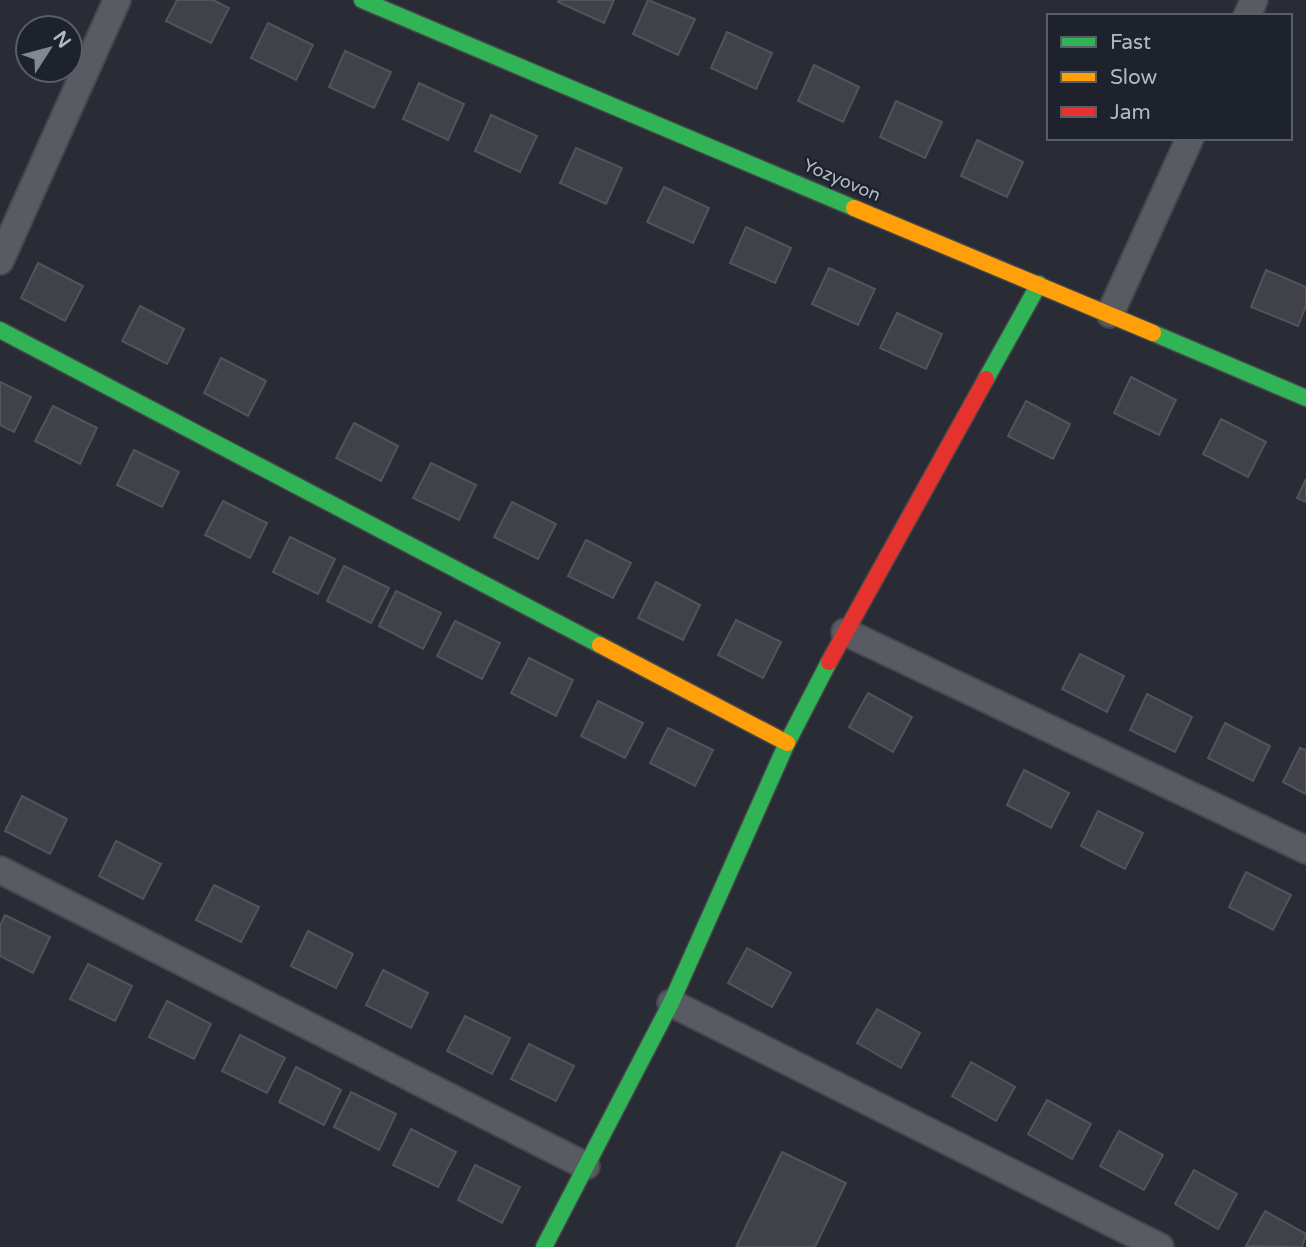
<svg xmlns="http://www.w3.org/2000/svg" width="1306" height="1247" font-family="'Varela Round',sans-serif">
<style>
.building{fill:#404248;stroke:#50545b;stroke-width:2}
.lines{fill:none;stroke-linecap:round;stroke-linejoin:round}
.street-casing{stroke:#45474d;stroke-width:30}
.fast-casing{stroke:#45474d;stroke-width:19}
.slow-casing{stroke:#45474d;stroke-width:19}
.jam-casing{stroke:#45474d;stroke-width:19}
.street{stroke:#585b62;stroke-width:26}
.fast{stroke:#30b455;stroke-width:16}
.slow{stroke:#ff9f0a;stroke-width:16}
.jam{stroke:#e5322d;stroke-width:16}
.labels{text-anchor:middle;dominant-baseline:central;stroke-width:5;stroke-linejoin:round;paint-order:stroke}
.street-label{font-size:18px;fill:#b3b8c4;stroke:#1d222d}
</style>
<rect width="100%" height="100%" fill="#292c34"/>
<g class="building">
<path d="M177 0H213L229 8 211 43 166 21Z"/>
<path d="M559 0H614L604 23 558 2Z"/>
<path d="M648 0 695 19 678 55 633 34Z"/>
<path d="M268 23 313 45 296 80 251 58Z"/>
<path d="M727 32 772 53 756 89 711 68Z"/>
<path d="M345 51 391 72 374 108 329 87Z"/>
<path d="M814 65 859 87 843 122 798 101Z"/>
<path d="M419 83 464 104 448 140 403 119Z"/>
<path d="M896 101 942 122 925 158 880 137Z"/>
<path d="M491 115 537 136 520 172 475 151Z"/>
<path d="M977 140 1023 162 1007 197 961 176Z"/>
<path d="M576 148 622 168 606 204 560 183Z"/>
<path d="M664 187 709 208 693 243 647 222Z"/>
<path d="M746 227 791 248 775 283 730 263Z"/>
<path d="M38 263 83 286 65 321 21 298Z"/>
<path d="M829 268 875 289 858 325 812 304Z"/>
<path d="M1266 270 1306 287V306L1298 326 1251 307Z"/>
<path d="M140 306 184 329 167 364 122 341Z"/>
<path d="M897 313 942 334 926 369 880 348Z"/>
<path d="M221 358 266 381 248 416 204 393Z"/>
<path d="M1131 377 1176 400 1159 435 1114 413Z"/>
<path d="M0 382 31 397 14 432 0 425Z"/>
<path d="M1026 401 1070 424 1053 459 1008 436Z"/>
<path d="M53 406 97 428 80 464 35 441Z"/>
<path d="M1221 419 1266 442 1248 477 1203 454Z"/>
<path d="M354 423 398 446 381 481 336 458Z"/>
<path d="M134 450 179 472 162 507 117 485Z"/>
<path d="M431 463 476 485 459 520 413 498Z"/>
<path d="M1306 479V502L1297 498Z"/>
<path d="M223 501 267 523 250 558 205 535Z"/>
<path d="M512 502 556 524 538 559 494 537Z"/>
<path d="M290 537 335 559 318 594 273 572Z"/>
<path d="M586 540 631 563 613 598 568 576Z"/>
<path d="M344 566 389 588 371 623 327 601Z"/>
<path d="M656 582 700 605 683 640 638 618Z"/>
<path d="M396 591 441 613 423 649 379 626Z"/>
<path d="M736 620 781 642 763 678 718 655Z"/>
<path d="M455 621 500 643 482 679 437 656Z"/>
<path d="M1080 654 1124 676 1107 712 1062 689Z"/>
<path d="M529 658 573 680 556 716 511 693Z"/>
<path d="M868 693 912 717 893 752 849 727Z"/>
<path d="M1147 694 1192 717 1175 752 1130 730Z"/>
<path d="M598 701 643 723 625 758 581 736Z"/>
<path d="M1225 723 1270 746 1253 781 1208 758Z"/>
<path d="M668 728 713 750 695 786 650 763Z"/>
<path d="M1300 748 1306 750V794L1283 782Z"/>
<path d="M1024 770 1069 793 1051 828 1007 805Z"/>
<path d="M22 796 67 819 50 854 5 831Z"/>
<path d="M1098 811 1143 833 1125 869 1081 846Z"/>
<path d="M116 841 161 864 143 899 99 876Z"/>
<path d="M1246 872 1291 895 1273 930 1229 907Z"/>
<path d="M214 885 259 907 241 942 196 920Z"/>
<path d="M5 915 50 937 33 973 0 956V926Z"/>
<path d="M308 931 353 954 336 988 291 966Z"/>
<path d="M747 948 791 973 772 1007 728 983Z"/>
<path d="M88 964 132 986 115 1021 70 999Z"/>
<path d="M383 970 428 993 411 1028 366 1005Z"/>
<path d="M167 1001 211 1024 194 1059 149 1037Z"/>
<path d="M877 1009 920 1033 901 1068 857 1043Z"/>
<path d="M465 1016 510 1038 492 1074 447 1051Z"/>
<path d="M240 1035 285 1058 267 1093 222 1071Z"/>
<path d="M529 1044 574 1066 556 1101 511 1079Z"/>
<path d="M971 1062 1015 1087 996 1121 952 1096Z"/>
<path d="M296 1067 341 1090 324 1125 279 1102Z"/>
<path d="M351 1092 396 1114 379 1150 334 1127Z"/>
<path d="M1047 1100 1091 1124 1072 1159 1028 1134Z"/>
<path d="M411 1129 456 1152 438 1187 393 1165Z"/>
<path d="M1119 1131 1163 1155 1144 1190 1100 1166Z"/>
<path d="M782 1152 846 1183 815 1247H736Z"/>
<path d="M475 1165 520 1187 502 1223 458 1200Z"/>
<path d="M1194 1170 1237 1194 1218 1229 1175 1204Z"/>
<path d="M1265 1211 1306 1234 1302 1247 1246 1246Z"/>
</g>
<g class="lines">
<defs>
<g id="street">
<path d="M1247 16 1254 0"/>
<path d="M0 261 117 0"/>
<path d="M1110 314 1190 138"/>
<path d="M845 632 1306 850"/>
<path d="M0 870 586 1166"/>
<path d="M671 1003 1160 1247"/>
</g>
<g id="fast">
<path d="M362 0 854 208"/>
<path d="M0 330 600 645"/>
<path d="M1153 333 1306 398"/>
<path d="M986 379 1039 284"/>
<path d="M544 1247 671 1003 787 743 829 662"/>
</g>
<g id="slow">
<path d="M854 208 1153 333"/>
<path d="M600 645 787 743"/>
</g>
<path id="jam" d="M829 662 986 379"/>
</defs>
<use href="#street" class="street-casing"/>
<use href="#fast" class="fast-casing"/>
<use href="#slow" class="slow-casing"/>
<use href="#jam" class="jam-casing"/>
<use href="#street" class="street"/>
<use href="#fast" class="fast"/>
<use href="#slow" class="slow"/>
<use href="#jam" class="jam"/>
</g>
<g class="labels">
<g class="street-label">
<text transform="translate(842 180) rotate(23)">Yozyovon</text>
</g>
</g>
<rect x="1047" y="14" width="245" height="126" fill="#1d222d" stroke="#595e69" stroke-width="2"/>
<rect x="1061" y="37" width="35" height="10" fill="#30b455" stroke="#595e69" stroke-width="2"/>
<text x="1110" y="49" font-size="21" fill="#b3b8c4">Fast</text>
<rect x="1061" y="72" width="35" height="10" fill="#ff9f0a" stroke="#595e69" stroke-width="2"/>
<text x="1110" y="84" font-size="21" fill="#b3b8c4">Slow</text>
<rect x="1061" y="107" width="35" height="10" fill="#e5322d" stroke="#595e69" stroke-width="2"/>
<text x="1110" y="119" font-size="21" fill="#b3b8c4">Jam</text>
<g transform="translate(49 49) rotate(54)"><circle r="33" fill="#1d222d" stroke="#595e69" stroke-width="2"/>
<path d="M0-5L12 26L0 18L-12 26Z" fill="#838792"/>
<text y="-10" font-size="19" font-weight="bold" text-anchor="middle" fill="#b3b8c4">N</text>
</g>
</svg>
